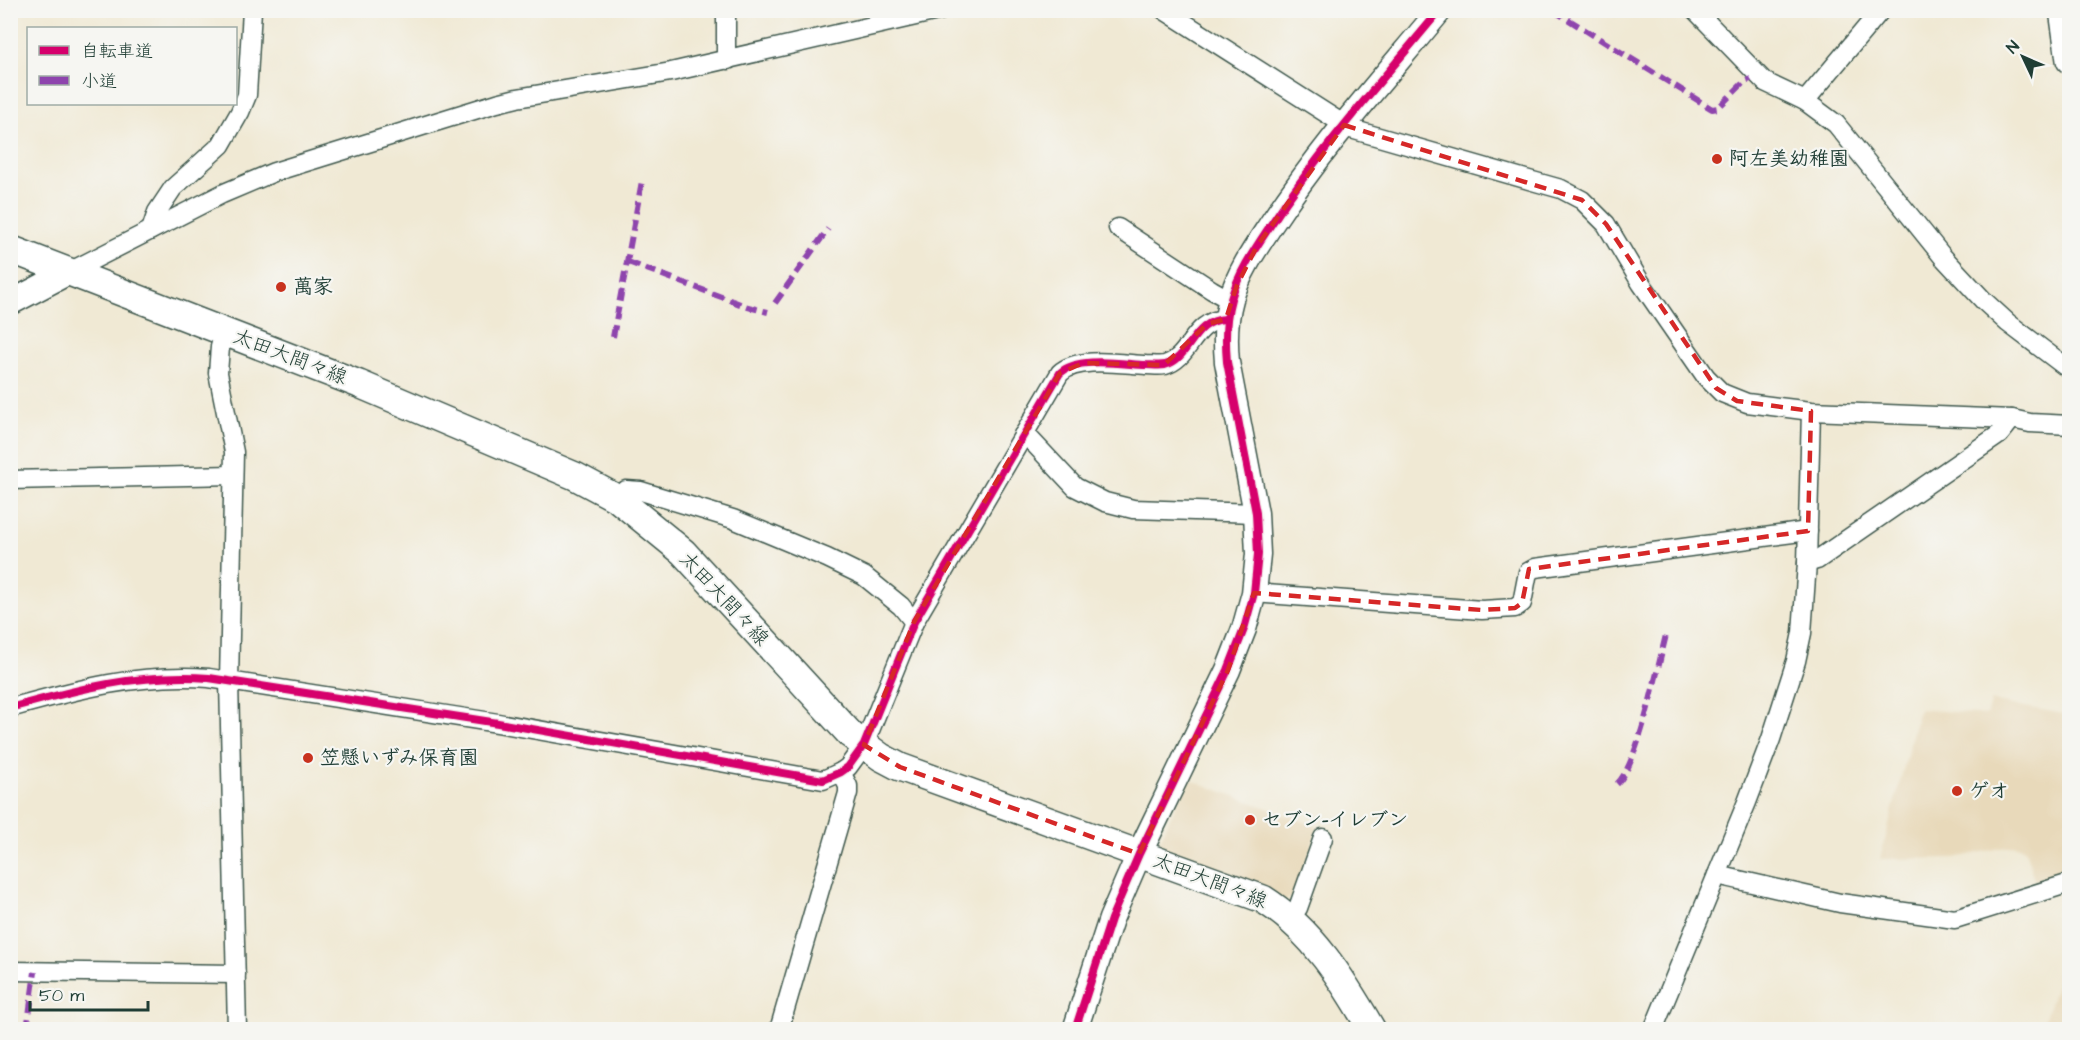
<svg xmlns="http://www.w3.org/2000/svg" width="2080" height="1040" font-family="'Architects Daughter','Klee One',sans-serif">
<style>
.built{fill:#e8d9ba}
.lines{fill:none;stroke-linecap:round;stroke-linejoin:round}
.street-casing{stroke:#3e574c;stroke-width:21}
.secondary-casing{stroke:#3e574c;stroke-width:27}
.primary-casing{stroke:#3e574c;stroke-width:30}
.street{stroke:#fff;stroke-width:18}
.secondary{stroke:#fff;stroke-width:24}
.primary{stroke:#fff;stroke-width:27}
.quiet{stroke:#8e44ad;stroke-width:6;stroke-dasharray:12 6;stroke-linecap:butt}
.cycleway-casing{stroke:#f6f6f2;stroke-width:11}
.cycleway{stroke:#d6006c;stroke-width:8}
.marked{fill:none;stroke:#d62828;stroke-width:4.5;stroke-dasharray:12 8;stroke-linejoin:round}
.poi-dot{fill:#c8321e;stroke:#f6f6f2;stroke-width:2}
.labels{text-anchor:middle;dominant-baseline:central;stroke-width:4.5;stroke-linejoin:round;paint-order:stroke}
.poi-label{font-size:20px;font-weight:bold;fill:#1f3d34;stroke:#f6f6f2;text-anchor:start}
.street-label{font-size:20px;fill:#1f3d34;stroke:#f6f6f2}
</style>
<rect width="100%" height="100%" fill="#f6f6f2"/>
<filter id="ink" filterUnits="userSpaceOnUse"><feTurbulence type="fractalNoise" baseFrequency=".0167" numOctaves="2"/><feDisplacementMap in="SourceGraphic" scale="12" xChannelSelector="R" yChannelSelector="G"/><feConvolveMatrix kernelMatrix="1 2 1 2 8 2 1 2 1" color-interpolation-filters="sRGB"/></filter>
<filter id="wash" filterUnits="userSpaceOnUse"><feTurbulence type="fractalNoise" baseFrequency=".008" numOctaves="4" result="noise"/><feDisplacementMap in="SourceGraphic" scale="24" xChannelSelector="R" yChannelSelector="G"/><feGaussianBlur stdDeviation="1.35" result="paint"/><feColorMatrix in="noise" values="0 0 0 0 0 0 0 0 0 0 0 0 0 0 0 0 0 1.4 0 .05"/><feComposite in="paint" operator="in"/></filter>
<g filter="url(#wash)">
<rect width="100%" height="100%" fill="#f0e9d4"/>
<g class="built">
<path d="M1991 701 2069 715V874L2051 879 2036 886 2025 849 2014 845 1955 858 1880 859 1919 709 1986 715Z"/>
<path d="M1188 779 1318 827 1293 897 1283 901 1162 852 1158 844Z"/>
<path d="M2069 951V1029H2041Z"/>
</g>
</g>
<g filter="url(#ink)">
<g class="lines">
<defs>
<g id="street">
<path d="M726 10V51L728 60"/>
<path d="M1164 10 1351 129 1536 182 1561 189 1582 200 1606 224 1641 283 1706 377 1722 393 1747 403 1811 411 2012 419 2030 423 2070 425"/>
<path d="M1695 10 1765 82 1805 101 1836 124 1943 257 1984 301 2008 323 2070 370"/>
<path d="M1805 101 1881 10"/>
<path d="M1118 228 1212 290 1221 295 1231 297"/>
<path d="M151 230 157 212 173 188 221 145 240 112 247 95 252 10"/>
<path d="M69 272 222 194 274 172 497 103 517 98 671 72 942 10"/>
<path d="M225 331 220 347 218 373 234 452 229 681 237 1030"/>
<path d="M1023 435 1030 439 1075 487 1105 502 1133 509 1256 513"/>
<path d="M10 480 233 475"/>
<path d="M618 499 626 490 641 491 733 519 827 558 864 576 901 606 914 622"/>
<path d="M1807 563 1817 560 2000 434 2012 419"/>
<path d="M1254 593 1482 610 1515 608 1522 603 1528 572 1535 568 1808 531"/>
<path d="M10 708C78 689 138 673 209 678L498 723 823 780 841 772 848 767 864 745 914 622 1060 373C1078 356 1122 364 1146 365 1152 365 1159 366 1165 365 1191 358 1192 320 1226 319"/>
<path d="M1717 875 1840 903 1955 919 2070 883"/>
<path d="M1290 918 1298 908 1323 838"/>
<path d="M10 971 236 974"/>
<path d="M779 1030 848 793V786L841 772"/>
<path d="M1653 1030 1747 802 1771 739 1796 661 1802 633 1807 563 1811 411"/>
</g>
<g id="secondary">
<path d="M10 303 69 272"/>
<path d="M1075 1030 1111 919 1139 854 1228 670 1244 629 1254 593 1258 554 1256 513 1227 362C1225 340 1225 320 1231 299 1239 271 1257 246 1272 223 1322 147 1382 80 1440 10"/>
</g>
<g id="primary">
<path d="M2063 10 2070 60"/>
<path d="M10 249 359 384 575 476 618 499 683 552 851 735 881 757 900 767 1263 899C1312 930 1343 980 1372 1030"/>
</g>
</defs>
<use href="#street" class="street-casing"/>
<use href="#secondary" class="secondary-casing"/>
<use href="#primary" class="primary-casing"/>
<use href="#street" class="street"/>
<use href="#secondary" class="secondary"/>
<use href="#primary" class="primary"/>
<g class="quiet">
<path d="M1553 10 1712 109 1718 108 1745 81 1751 79"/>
<path d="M628 262 748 307 768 312"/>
<path d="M775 303 828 229"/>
<path d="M613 337 642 181"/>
<path d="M1617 784C1638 765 1658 666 1666 635"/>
<path d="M27 1030 35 972"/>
</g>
<defs>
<g id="cycleway">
<path d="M10 708C78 689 138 673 209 678L498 723 823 780 841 772 848 767 864 745 914 622 1060 373C1078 356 1122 364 1146 365 1152 365 1159 366 1165 365 1191 358 1192 320 1226 319"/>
<path d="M1075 1030 1111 919 1139 854 1228 670 1244 629 1254 593 1258 554 1256 513 1227 362C1225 340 1225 320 1231 299 1239 271 1257 246 1272 223 1322 147 1382 80 1440 10"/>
</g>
</defs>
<use href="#cycleway" class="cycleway-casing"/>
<use href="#cycleway" class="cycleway"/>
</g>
</g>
<path class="marked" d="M1344 125 1582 200 1606 224 1716 388 1737 401 1811 411 1808 531 1529 569 1522 603 1515 608 1482 610 1254 593 1228 670 1139 854 900 767 864 745 914 622 1060 373 1083 363 1164 365 1207 324 1226 319 1237 285 1257 246Z"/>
<g class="poi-dot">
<circle cx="1717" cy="159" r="6"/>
<circle cx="281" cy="287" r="6"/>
<circle cx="308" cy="758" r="6"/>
<circle cx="1957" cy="791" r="6"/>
<circle cx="1250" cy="820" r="6"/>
</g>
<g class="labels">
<g class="poi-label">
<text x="1729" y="159">阿左美幼稚園</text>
<text x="293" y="287">萬家</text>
<text x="320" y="758">笠懸いずみ保育園</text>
<text x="1969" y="791">ゲオ</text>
<text x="1262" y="820">セブン-イレブン</text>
</g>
<g class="street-label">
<text transform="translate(290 357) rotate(21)">太田大間々線</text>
<text transform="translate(724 599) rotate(47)">太田大間々線</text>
<text transform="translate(1210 881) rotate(21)">太田大間々線</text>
</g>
</g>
<rect width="2080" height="1040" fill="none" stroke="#f6f6f2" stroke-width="36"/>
<rect x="27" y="27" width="210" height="78" fill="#f6f6f2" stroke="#a0aca6" stroke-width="1.5"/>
<rect x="39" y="46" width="30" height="9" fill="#d6006c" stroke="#a0aca6" stroke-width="1.5"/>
<text x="81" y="57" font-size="18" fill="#1f3d34">自転車道</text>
<rect x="39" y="76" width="30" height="9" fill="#8e44ad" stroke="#a0aca6" stroke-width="1.5"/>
<text x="81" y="87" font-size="18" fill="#1f3d34">小道</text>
<g transform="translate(2023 57) rotate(314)" stroke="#f6f6f2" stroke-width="4.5" paint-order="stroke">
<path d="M0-4.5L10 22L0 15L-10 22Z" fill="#1f3d34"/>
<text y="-9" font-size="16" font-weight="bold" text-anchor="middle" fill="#1f3d34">N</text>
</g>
<path d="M30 1001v9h118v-9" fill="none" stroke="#1f3d34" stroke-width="3"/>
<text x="39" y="1001" font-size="18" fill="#1f3d34" stroke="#f6f6f2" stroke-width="4.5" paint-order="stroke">50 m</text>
</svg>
